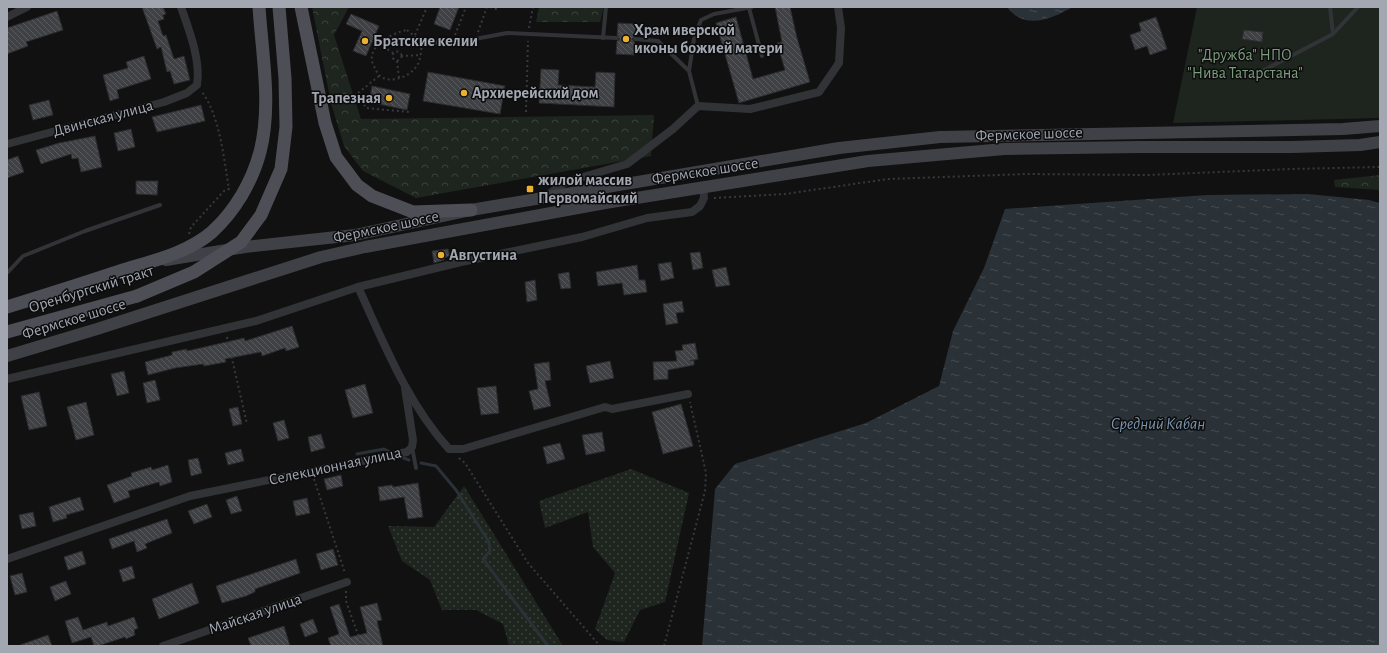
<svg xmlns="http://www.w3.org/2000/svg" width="1387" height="653" font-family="'Alegreya Sans',sans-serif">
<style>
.grass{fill:url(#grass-dots)}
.forest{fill:url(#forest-crowns)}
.garden{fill:#1d251e}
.water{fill:url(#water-ripples)}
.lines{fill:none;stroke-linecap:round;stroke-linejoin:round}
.stream{stroke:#2a3137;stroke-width:3}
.building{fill:url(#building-back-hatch);stroke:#2b2b2e}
.path{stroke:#38393e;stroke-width:2;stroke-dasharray:2 3;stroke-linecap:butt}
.lane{stroke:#323337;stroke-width:4}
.street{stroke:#323337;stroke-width:8}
.secondary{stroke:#404147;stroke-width:12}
.primary{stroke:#4e4f56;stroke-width:13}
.primary-bridge{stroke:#4e4f56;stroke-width:13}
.poi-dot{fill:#ebb12f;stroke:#0c0c0d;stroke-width:1.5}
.labels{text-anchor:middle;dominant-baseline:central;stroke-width:3;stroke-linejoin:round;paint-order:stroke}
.poi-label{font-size:16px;font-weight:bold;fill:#a2a7b2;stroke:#0c0c0d;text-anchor:start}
.park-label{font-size:16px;fill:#7a9d7d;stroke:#0c0c0d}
.street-label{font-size:16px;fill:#a2a7b2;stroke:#0c0c0d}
.water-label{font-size:17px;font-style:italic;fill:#7a94ad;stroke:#0c0c0d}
</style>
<defs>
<pattern id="grass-dots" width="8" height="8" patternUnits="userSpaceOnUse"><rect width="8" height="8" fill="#1d251e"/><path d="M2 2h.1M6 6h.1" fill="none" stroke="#3b423c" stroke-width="1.8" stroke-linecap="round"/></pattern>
<pattern id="forest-crowns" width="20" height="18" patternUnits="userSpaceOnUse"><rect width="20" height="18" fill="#1d251e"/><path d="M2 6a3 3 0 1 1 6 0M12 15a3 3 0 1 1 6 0" fill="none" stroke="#3b423c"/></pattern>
<pattern id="water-ripples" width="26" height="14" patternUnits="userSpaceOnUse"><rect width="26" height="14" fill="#2a3137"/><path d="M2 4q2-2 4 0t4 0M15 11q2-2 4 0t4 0" fill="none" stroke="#464c52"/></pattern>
<pattern id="building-back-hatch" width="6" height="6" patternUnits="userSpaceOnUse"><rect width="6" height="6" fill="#404145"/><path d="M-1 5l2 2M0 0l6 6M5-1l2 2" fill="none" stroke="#585a5d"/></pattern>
</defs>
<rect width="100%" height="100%" fill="#111112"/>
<g class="grass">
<path d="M631 469 689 493 665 602 640 610 624 642 607 640 595 629 615 573 593 547 588 512 545 528 539 501Z"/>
<path d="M464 486 563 646H509L503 624 476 610H442L430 580 402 561 388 526 434 527Z"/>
</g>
<g class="forest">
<path d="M312 7H349L334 35 361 119 654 115 651 156 416 198 363 171 344 146 331 103Z"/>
<path d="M539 7H604L600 22H536Z"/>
<path d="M1380 175V190L1335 187 1334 180Z"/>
</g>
<path class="garden" d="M1197 7H1380V118L1173 123Z"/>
<g class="water">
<path d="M1007 7H1073C1051 19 1025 31 1007 7Z"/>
<path d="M1308 194 1369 200 1380 203V646H702L715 489 735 464 866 423 939 386 953 331 984 268 1005 209 1207 195Z"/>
</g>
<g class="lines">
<g class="stream">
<path d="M357 454 384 449 392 453"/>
<path d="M401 457 409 460"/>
<path d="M421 463 436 466 456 490 489 542 490 551 483 559 548 646"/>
</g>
</g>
<g class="building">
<path d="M142 7H163L166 14 163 15 164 19 158 21 163 36 166 35 174 59 184 56 190 80 174 84 170 71 167 72 161 47 157 49Z"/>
<path d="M440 7H459L450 30 434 24Z"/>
<path d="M775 7H790L797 38 810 82 739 103 716 23 736 17 753 79 785 70 777 43 782 42Z"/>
<path d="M57 11 63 30 26 42 28 46 7 54V28Z"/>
<path d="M351 14 379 26 366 56 353 51 362 31 346 24Z"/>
<path d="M1156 17 1167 49 1150 55 1147 46 1135 50 1130 35 1141 31 1139 23Z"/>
<path d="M618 23 636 24 635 36 632 39 635 43 634 55 616 54 617 41 620 39 617 35Z"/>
<path d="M1244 30 1263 32 1262 42 1242 39Z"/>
<path d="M144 56 151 79 117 90 119 98 110 101 103 75 128 68 126 62Z"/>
<path d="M541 69 559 70 558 85 595 87 596 72 615 73 614 107 539 103Z"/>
<path d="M428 72 505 86 500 114 423 101Z"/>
<path d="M372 86 410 94 407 110 369 102Z"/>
<path d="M49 100 53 115 33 120 29 105Z"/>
<path d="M201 105 205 121 157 132 152 117Z"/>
<path d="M131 129 135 147 118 151 114 133Z"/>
<path d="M95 136 102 167 81 172 78 158 72 159 71 154 41 164 36 150 59 143Z"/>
<path d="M18 156 24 172 7 178V160Z"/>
<path d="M136 181H158L157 195 136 194Z"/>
<path d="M448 249 450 256 444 258V260L434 263 432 251Z"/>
<path d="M700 252 703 268 693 270 690 253Z"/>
<path d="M671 262 674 278 661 281 658 264Z"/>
<path d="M637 265 639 280H645L647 292 624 295 622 283 598 286 596 272Z"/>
<path d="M726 267 730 285 716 287 712 270Z"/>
<path d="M569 272 571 288 561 289 558 274Z"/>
<path d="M535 280 537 300 527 302 525 282Z"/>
<path d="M682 301 684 312 676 313 678 323 666 325 663 304Z"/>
<path d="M292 326 299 347 286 351 285 348 262 356 261 352 225 359 226 362 204 366 203 364 175 368 148 375 145 362 172 355V352L187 349V351L244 338 245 341Z"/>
<path d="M695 343 698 359 690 361 694 360V365L668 370V379L654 380 653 362 677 361 675 351 683 350 682 345Z"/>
<path d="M610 361 614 378 590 383 586 366Z"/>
<path d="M549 362 551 380 545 381 551 406 534 410 529 391 538 389 534 364Z"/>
<path d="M124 371 129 393 117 396 111 374Z"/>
<path d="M155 380 160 400 147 403 143 383Z"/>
<path d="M365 384 373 413 353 418 345 390Z"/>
<path d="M496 386 499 413 481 415 477 388Z"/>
<path d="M39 392 47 426 29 430 21 396Z"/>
<path d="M86 402 94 435 76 440 67 407Z"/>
<path d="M681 404 693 446 663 454 652 412Z"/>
<path d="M238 407 242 424 233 426 229 409Z"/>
<path d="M284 420 289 438 278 441 273 423Z"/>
<path d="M602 432 605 451 586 455 582 435Z"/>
<path d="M321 434 325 448 311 452 308 437Z"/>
<path d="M560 443 565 459 547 464 543 447Z"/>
<path d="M241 449 244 461 228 465 225 453Z"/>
<path d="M198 458 202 473 191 476 188 460Z"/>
<path d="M168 465 172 482 160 486 159 482 128 491 130 497 114 503 107 485 132 476 131 473 151 467 152 470Z"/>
<path d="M341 475 343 486 327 490 324 479Z"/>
<path d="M418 483 423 517 408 519 404 497 380 501 378 487 392 485 393 487Z"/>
<path d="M237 496 242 511 231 514 226 500Z"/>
<path d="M80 497 84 510 66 515 67 518 53 522 49 507Z"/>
<path d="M307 498 310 513 296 516 293 501Z"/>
<path d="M207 504 212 517 194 524 188 511Z"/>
<path d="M33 512 36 526 22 529 19 515Z"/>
<path d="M167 519 172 533 145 544 147 548 137 552 134 541 112 549 109 539Z"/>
<path d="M333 549 338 565 321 570 316 554Z"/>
<path d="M82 551 86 564 68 570 64 557Z"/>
<path d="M296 559 300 573 255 589V592L246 596 222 603 216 586Z"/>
<path d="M132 566 135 578 123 582 119 570Z"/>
<path d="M22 573 27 592 15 595 10 576Z"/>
<path d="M66 581 71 594 55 601 50 587Z"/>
<path d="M192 583 199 603 159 619 152 599Z"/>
<path d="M377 603 382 620 377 621 383 646H331L328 638 339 634 330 607 339 604 350 637 367 633 360 607Z"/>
<path d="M78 617 83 630 107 622 108 626 134 617 138 628 134 630 135 635 126 639 125 637 98 646H94L91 637 72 643 65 621Z"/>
<path d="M313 619 318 632 305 637 300 624Z"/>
<path d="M284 626 290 646H251L248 638Z"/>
<path d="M48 635 52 646H21L20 645Z"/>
</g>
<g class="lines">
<g class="path">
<path d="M490 7 496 9V7"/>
<path d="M529 28 533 7"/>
<path d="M407 30 422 43C421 51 421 61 416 67 409 77 390 84 380 76 378 74 376 71 375 68 362 48 391 33 407 30Z"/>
<path d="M478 32 487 7"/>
<path d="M415 35 427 7"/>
<path d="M455 35 466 7"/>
<path d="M379 44 393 53"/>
<circle cx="397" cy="56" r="4.5"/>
<path d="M401 56 421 55"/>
<path d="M397 61 399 78"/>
<path d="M379 76 358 93 366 108 409 112"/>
<path d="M526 112 528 41"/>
<path d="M714 198 785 194 888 179 1026 174 1148 175 1291 169 1380 167"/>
<path d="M189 234 191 227 224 191 229 189C224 160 220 116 202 92"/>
<path d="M227 337 247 424"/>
<path d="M459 458 465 463 528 563 600 646"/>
<path d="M314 479 345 573"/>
<path d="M346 591V601L362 646"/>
<path d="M664 646 705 491 706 473 690 402"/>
</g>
<g class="lane">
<path d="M1330 7 1333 34"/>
<path d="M749 8 762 56"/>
<path d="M603 38 606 7"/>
<path d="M635 39 658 41 689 71 698 106"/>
<path d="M422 43 459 42 507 33 617 38"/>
<path d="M689 71 694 39 701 20 714 14 752 7"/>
<path d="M1255 75 1333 34 1358 7"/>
<path d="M7 273 23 256 85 231 160 205"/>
<path d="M412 447 416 468"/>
</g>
<g class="street">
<path d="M7 17 27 7"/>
<path d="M7 144 164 102 187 93 197 85C201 60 189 30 181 7"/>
<path d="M546 196 566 182 627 164 673 129 698 106 750 109 819 92 839 63 841 28 838 7"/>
<path d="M358 287C384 343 407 403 449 449H463L605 407 612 409 688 394"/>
<path d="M7 379 256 321 358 287 461 262 582 237 647 218 692 212 700 206 704 198 703 187"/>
<path d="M7 559 190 496 407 452 412 447 413 440 405 388"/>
<path d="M163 646 347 582"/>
</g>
<g class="secondary">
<path d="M166 260 245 247 355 235 471 210 839 148 940 137 1343 129 1380 126"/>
<path d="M7 356 97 329 321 257 365 247 605 203 868 161 1004 149 1139 147H1292L1360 145 1380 142"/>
</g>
<g class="primary">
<path d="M301 7 325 123 336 157 357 185 372 196 413 212 471 210"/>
<path d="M7 307C46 295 84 283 123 270 152 261 188 253 212 232 235 211 252 182 260 152 272 106 262 54 259 7"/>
<path d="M7 332 137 296"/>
</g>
<path class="primary-bridge" d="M137 296 194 272 241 242 261 215 281 169 286 127 285 78 279 7"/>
</g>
<g class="poi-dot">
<circle cx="626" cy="39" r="4"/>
<circle cx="365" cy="41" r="4"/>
<circle cx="464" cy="93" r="4"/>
<circle cx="389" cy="98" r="4"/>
<rect x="526" y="185" width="8" height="8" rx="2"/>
<circle cx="441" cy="255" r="4"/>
</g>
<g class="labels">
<g class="poi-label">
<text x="634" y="30">Храм иверской<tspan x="634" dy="18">иконы божией матери</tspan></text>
<text x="373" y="41">Братские келии</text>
<text x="472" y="93">Архиерейский дом</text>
<text x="381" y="98" text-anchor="end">Трапезная</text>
<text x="538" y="180">жилой массив<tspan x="538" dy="18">Первомайский</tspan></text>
<text x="449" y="255">Августина</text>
</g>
<g class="park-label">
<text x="1245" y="55">"Дружба" НПО<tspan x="1245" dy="18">"Нива Татарстана"</tspan></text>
</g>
<g class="street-label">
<text transform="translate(103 118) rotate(-15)">Двинская улица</text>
<text transform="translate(1029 134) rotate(-2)">Фермское шоссе</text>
<text transform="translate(705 171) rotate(-9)">Фермское шоссе</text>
<text transform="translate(386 227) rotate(-12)">Фермское шоссе</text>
<text transform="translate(91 289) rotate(-17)">Оренбургский тракт</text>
<text transform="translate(74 319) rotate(-17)">Фермское шоссе</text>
<text transform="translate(335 466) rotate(-12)">Селекционная улица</text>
<text transform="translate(255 614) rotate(-19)">Майская улица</text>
</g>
<g class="water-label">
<text x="1158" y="423">Средний Кабан</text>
</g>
</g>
<rect width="1387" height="653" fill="none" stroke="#a2a7b2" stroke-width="16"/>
</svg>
